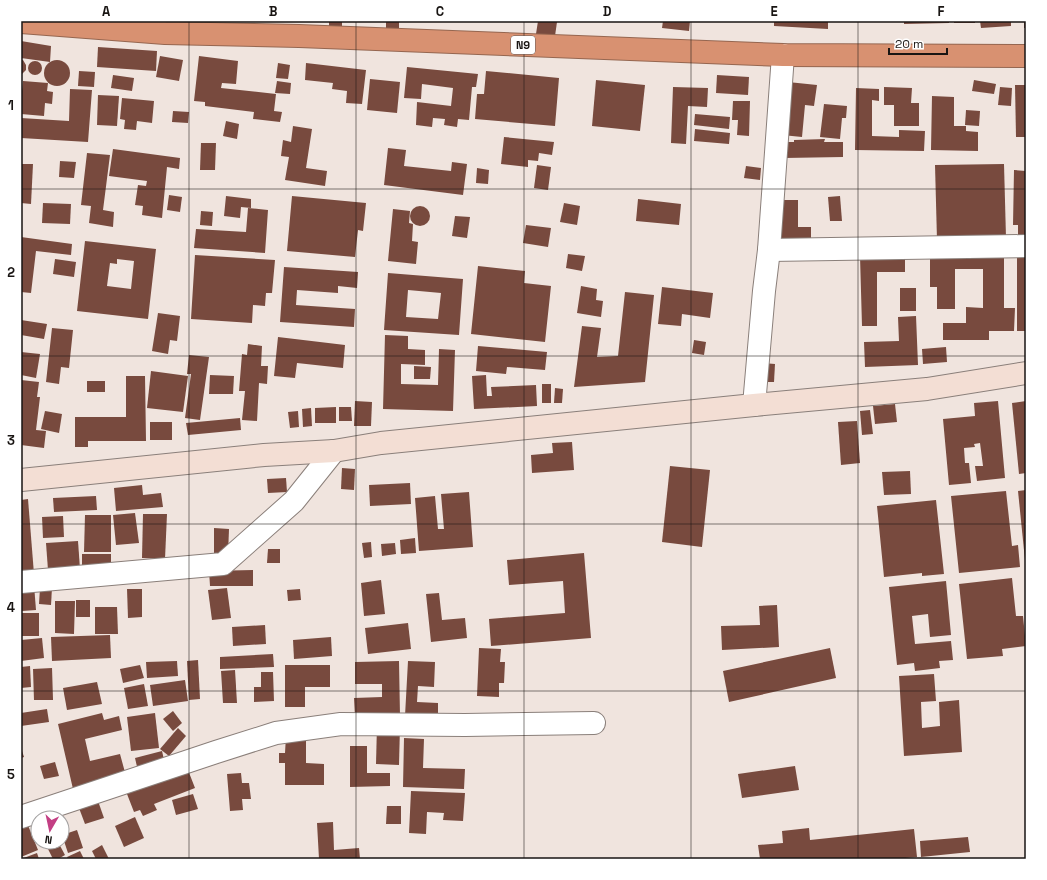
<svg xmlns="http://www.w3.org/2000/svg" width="1047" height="880" font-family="'Space Grotesk',sans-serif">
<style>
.building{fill:#784a3e;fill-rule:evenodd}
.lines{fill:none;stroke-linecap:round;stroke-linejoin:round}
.street-casing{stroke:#8a7f7a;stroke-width:24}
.secondary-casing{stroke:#8a7f7a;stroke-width:24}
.highway-casing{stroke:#956650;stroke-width:24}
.street{stroke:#fff;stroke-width:22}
.secondary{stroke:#f3ded4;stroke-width:22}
.highway{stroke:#d89171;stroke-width:22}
.grid{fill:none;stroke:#191513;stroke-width:1;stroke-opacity:0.55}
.labels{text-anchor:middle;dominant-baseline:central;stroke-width:4;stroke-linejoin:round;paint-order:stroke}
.shield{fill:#fff;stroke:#5e5b5a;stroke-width:1}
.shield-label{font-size:11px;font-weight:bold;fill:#191513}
.neatline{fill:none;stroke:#191513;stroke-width:1.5}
.grid-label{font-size:13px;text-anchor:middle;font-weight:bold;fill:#191513}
</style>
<rect width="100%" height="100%" fill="#f0e4de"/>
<g class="building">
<path d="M329 21H342V27L329 26Z"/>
<path d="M386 21H399V29L386 28Z"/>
<path d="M538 21 557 22 555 36 536 34Z"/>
<path d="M663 21H690L689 31 662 28Z"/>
<path d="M774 21H828V29L774 26Z"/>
<path d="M904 21H949V23L904 24Z"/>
<rect x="954" y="21" width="21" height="2"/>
<path d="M980 21H1011V26L981 28Z"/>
<rect x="1024" y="21" width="2" height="7"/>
<path d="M21 41 51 46 50 62 21 58Z"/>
<path d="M98 47 157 51 156 71 97 67Z"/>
<path d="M160 56 183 60 179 81 156 77Z"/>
<path d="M199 56 238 61 236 84 222 83 221 88 276 94 274 111 282 112 280 122 253 119 254 112 205 106V102L194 101Z"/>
<path d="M21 60H23L26 65V70L21 75Z"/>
<circle cx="57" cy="73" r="13"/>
<circle cx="35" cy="68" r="7"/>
<path d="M278 63 290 65 288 79 276 78Z"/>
<path d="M306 63 366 70 362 104 346 103 347 91 332 89 333 83 305 80Z"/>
<path d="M407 67 478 74 476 87H472L469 120 458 119 457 127 444 125 445 119 433 118 432 127 416 125 417 102 451 106 453 88 422 84 421 99 404 98Z"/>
<path d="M79 71 95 72 94 87 78 86Z"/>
<path d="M486 71 559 78 555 126 475 119 477 94H484Z"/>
<path d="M113 75 134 78 132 91 111 88Z"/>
<path d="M717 75 749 77 748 95 716 93Z"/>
<path d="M370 79 400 82 397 113 367 110Z"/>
<path d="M596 80 645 85 640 131 592 126Z"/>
<path d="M974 80 996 84 994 94 972 91Z"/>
<path d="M23 81 48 83 47 91 53 92 52 104 45 103 44 116 21 114V101Z"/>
<path d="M277 81 291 83 290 94 275 93Z"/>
<path d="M788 82 817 85 814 106 805 105 802 137 782 135Z"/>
<path d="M1015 85H1026V137H1016Z"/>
<path d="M673 87 708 88 707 107 688 106 686 144 671 143Z"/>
<path d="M884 87 912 88 911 103H919V126H894V105H884Z"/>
<path d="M1000 87 1012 88 1011 106 998 105Z"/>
<path d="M856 88 879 89V101L872 100V136L899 137V130L925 131 924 151 855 150Z"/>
<path d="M70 89 92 90 88 142 21 138V118L69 121Z"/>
<path d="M98 95 119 96 117 126 97 125Z"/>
<path d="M932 96 954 97V126H966V131L978 132V151L931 150Z"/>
<path d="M122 98 154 101 152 123 137 121 136 130 124 129 125 120 120 119Z"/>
<path d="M733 101H750L749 136 737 135 738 120H732Z"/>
<path d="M824 104 847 106 846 118H842L840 139 820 137Z"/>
<path d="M966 110 980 111 979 126 965 125Z"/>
<path d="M173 111 189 112 188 123 172 122Z"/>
<path d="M695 114 730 117 729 129 694 125Z"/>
<path d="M226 121 239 124 237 139 223 136Z"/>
<path d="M293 126 312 129 306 168 327 171 325 186 285 180 289 157 281 156 283 140 291 142Z"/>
<path d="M695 129 730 133 729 144 694 141Z"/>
<path d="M504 137 554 142 552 155 539 153 538 161 528 160V167L501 164Z"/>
<path d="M825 139 824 142H843V157L784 158V142H794V140Z"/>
<path d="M201 143H216L215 170H200Z"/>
<path d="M388 148 406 150 404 166 451 171 452 162 467 164 463 195 384 185Z"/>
<path d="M113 149 180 158 179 169 167 167 162 218 142 215 143 206 135 205 138 185 146 186 147 181 109 176Z"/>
<path d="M87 153 110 155 103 210 114 212 113 227 89 223 91 206 81 205Z"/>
<path d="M60 161 76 162 74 178 59 177Z"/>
<path d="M21 164H33L31 204 21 203Z"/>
<path d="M1004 164 1006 238 937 240 935 165Z"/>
<path d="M537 165 551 167 548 190 534 188Z"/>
<path d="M746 166 761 168 760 180 744 178Z"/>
<path d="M477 168 489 170 488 184 476 183Z"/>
<path d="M1014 170 1026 171V237H1018V225H1013Z"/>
<path d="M169 195 182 197 180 212 167 210Z"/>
<path d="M226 196 251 199V208L241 207 240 218 224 216Z"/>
<path d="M292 196 366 203 363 231 358 230 355 257 287 251Z"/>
<path d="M840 196 842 221H830L828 197Z"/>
<path d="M638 199 681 204 679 225 636 221Z"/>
<path d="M777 200H798V227H811V242L777 243Z"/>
<path d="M43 203 71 204 70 224 42 223Z"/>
<path d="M564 203 580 206 577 225 560 222Z"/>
<circle cx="420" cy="216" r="10"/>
<path d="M248 208 268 210 265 253 194 248 196 229 246 232Z"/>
<path d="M393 209 410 211 409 223 413 224 412 241 418 242 416 264 388 261Z"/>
<path d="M201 211 213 212 212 226 200 225Z"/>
<path d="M455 216 470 217 467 238 452 236Z"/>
<path d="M526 225 551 228 548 247 523 243Z"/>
<path d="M21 237 72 244 71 255 36 251 31 293 21 292Z"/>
<path d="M85 241 156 249 148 319 77 311ZM117 259 134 261 131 289 107 286 110 263 117 264Z"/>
<path d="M930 253 1004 255V308H1015L1014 331H989V340H943V323H966V307L983 308V269H955V309H937V287H930Z"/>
<rect x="1017" y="253" width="9" height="78"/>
<path d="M568 254 585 256 582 271 566 268Z"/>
<path d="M195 255 275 260 272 293H266L265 306 253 305 252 323 191 319Z"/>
<path d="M905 255V272H877V326H862L860 256Z"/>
<path d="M55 259 76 262 74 277 53 274Z"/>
<path d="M478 266 525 271 524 283 551 286 545 342 471 334Z"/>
<path d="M284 267 358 272 357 288 338 286V293L297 290 296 305 355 309 354 327 280 322Z"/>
<path d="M388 273 463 279 459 335 384 330ZM408 290 441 293 438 319 406 317Z"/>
<path d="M581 286 597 289 596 300 603 301 601 317 577 313Z"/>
<path d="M662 287 713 293 710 318 682 314 681 326 658 324Z"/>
<rect x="900" y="288" width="16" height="23"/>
<path d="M625 292 654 295 645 382 574 387 582 326 601 328 597 357 618 356Z"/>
<path d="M158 313 180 316 177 341 170 340 168 354 152 351Z"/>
<path d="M916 316 918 365 865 367 864 342 899 341 898 317Z"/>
<path d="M21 320 47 324 44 339 21 335Z"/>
<path d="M52 328 73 330 69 368 61 367 59 384 46 382Z"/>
<path d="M385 335 408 336V349L425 350V365L401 364V384L438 385 439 349 455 350 453 411 383 409Z"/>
<path d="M278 337 345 345 343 368 297 363 295 378 274 376Z"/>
<path d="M694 340 706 342 704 355 692 353Z"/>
<path d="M248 344 262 346 261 366H268L267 384 259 383 257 421 242 420 245 391H239L242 354 247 355Z"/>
<path d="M478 346 547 352 545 370 507 367 506 374 476 371Z"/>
<path d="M946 347 947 362 923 364 922 349Z"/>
<path d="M21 352 40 354 36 378 21 375Z"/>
<path d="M189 355 209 357 200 420 185 418 191 374H187Z"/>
<path d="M763 363 775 364 774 382H762Z"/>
<path d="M414 366 431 367 430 379H414Z"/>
<path d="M151 371 188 376 183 412 147 408Z"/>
<path d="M210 375 234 376 233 394H209Z"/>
<path d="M486 375 487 396H492L491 387 536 385 537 406 474 409 472 376Z"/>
<path d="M126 376H145L146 441H88V447H75V417H126Z"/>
<path d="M21 380 39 382 37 397H40L36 430 46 431 44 448 21 445Z"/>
<rect x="87" y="381" width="18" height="11"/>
<rect x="542" y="384" width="9" height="19"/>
<path d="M555 388 563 389 562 403H554Z"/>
<path d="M355 401 372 402 371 426H354Z"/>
<path d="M998 401 1005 478 977 481 975 466H983L980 443 974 444 975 447 964 448 965 463H969L971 483 949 485 943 419 975 416 974 403Z"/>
<path d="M1026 401V473L1019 474 1012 403Z"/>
<path d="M895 404 897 422 875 424 873 406Z"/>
<path d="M336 407V423H315V408Z"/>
<path d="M339 407H351L352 421H339Z"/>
<path d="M311 408 312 426 303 427 302 409Z"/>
<path d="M870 410 873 434 862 435 860 411Z"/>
<path d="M45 411 62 414 59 433 41 429Z"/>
<path d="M298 411 299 427 290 428 288 412Z"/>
<path d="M240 418 241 430 188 435 186 423Z"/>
<path d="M857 421 860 463 841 465 838 422Z"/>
<rect x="150" y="422" width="22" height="18"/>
<path d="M572 442 574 470 532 473 531 455 553 453 552 443Z"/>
<path d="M670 466 710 470 702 547 662 542Z"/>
<path d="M342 468 355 469 354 490 341 489Z"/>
<path d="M910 471 911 494 884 495 882 472Z"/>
<path d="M286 478 287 492 268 493 267 479Z"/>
<path d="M410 483 411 504 370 506 369 485Z"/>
<path d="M142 485 143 495 161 493 163 507 116 511 114 488Z"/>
<path d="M1026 490V560H1025L1018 491Z"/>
<path d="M1006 491 1012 546 1018 545 1020 567 959 573 951 496Z"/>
<path d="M469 492 473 547 419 551 415 498 435 496 438 529H444L441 494Z"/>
<path d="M96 496 97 510 54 512 53 498Z"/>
<path d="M28 499 34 574 21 575V500Z"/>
<path d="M936 500 944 574 922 576V573L884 577 877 506Z"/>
<path d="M135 513 139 543 116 545 113 515Z"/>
<path d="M143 514H167L165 559 142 558Z"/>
<path d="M85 515H111V552H84Z"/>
<path d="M63 516 64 537 43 538 42 517Z"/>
<path d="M214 528 229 529 228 555 214 554Z"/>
<path d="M415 538 416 553 401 554 400 540Z"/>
<path d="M78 541 80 569 48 570 46 543Z"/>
<path d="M371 542 372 557 364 558 362 543Z"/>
<path d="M395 543 396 554 382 556 381 544Z"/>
<path d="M268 549H280V563H267Z"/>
<path d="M584 553 591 638 491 646 489 619 565 613 563 581 509 585 507 560Z"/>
<path d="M82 554H111V566L82 572Z"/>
<path d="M253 570V586H210L209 571Z"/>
<path d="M1012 578 1016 616H1023L1026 646 1002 649 1003 656 967 659 959 584Z"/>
<path d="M381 580 385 614 364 616 361 583Z"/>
<path d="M946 581 951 635 930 637 928 614 912 616 915 644 951 641 953 660 939 661 940 668 915 671 914 663 897 665 889 587Z"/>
<path d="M21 585H34L36 610 22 611Z"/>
<path d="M40 588H52L51 605 39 604Z"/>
<path d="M227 588 231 618 212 620 208 590Z"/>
<path d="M127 589H142V617L128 618Z"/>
<path d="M300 589 301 600 288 601 287 590Z"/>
<path d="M439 593 442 620 465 618 467 638 431 642 426 594Z"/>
<rect x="76" y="600" width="14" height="17"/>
<path d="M55 601H75L74 634 55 633Z"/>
<path d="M777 605 779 647 722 650 721 626 760 625 759 606Z"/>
<path d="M95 607H117L118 634H95Z"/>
<rect x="21" y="613" width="18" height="23"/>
<path d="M408 623 411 649 368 654 365 628Z"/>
<path d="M265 625 266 644 233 646 232 627Z"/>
<path d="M110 635 111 658 52 661 51 637Z"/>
<path d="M331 637 332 656 294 659 293 640Z"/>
<path d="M42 638 44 658 21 661V640Z"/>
<path d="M479 648 501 649 500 662H505L504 683H499V697L477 696Z"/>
<path d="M830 648 836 678 729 702 723 671Z"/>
<path d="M273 654 274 667 220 669V657Z"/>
<path d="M198 660 200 699 189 700 187 661Z"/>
<path d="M177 661 178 676 147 678 146 662Z"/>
<path d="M399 661 400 716 355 717 354 698 382 697V684H355V662Z"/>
<path d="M408 661 435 662 434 687 418 686 417 702 438 703V718L405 716Z"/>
<path d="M140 665 144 678 123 683 120 669Z"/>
<path d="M285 665H330V687H305V707H285Z"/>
<path d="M30 666 31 687 21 688V667Z"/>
<path d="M52 668 53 700H34L33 669Z"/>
<path d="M235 670 237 703H223L221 671Z"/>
<path d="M261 672H273L274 701 254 702V687H261Z"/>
<path d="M934 674 936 701 921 702 922 728 940 726 939 702 959 700 962 752 904 756 899 676Z"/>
<path d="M185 680 188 701 153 706 150 685Z"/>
<path d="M97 682 102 704 67 710 63 688Z"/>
<path d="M144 684 148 706 128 709 124 688Z"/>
<path d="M47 709 49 722 21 726V713Z"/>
<path d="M173 711 182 723 173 731 163 719Z"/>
<path d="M102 713 104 720 119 716 122 730 85 739 90 761 120 754 126 776 73 789 58 724Z"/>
<path d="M155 713 159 748 131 751 127 717Z"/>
<path d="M377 725 400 726 399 765 376 764Z"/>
<path d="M178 728 186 736 169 756 160 749Z"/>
<path d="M286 736H306V763L324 764V785H285V763H279V753H285Z"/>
<path d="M404 738 424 739 423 768 465 769 464 789 403 787Z"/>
<path d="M350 746H367V773H390V786L350 787Z"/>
<path d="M21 748 24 757 21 758Z"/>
<path d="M162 751 165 764 138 771 135 758Z"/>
<path d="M55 762 59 776 44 779 40 766Z"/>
<path d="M795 766 799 790 742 798 738 774Z"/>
<path d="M188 770 195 788 154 804 157 810 143 816 140 810 134 812 127 794Z"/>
<path d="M241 773 242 783H249L251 799H242L243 810 230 811 227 774Z"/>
<path d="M411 791 465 793 463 821 443 820 444 813 427 812 426 834 409 833Z"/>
<path d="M193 794 198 809 176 815 172 800Z"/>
<path d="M98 801 104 818 85 824 79 808Z"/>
<path d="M387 806H401V824H386Z"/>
<path d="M135 817 144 838 124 847 115 826Z"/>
<path d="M25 818 38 850 21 857V820Z"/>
<path d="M38 822V835L33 825Z"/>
<path d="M333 822 334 850 359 848 360 859H319L317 823Z"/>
<path d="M809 828 810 840 914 829 917 857 894 859H760L758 845 783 843 782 831Z"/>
<path d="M77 830 83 848 68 853 62 835Z"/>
<path d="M968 837 970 852 921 857 920 841Z"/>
<path d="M52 842H58L65 855 58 859H53L46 845Z"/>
<path d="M102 845 109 859H96L92 851Z"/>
<path d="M80 851 84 859H68L67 857Z"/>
<path d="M37 853 39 859H21Z"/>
</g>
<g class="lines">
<defs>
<g id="street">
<path d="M769 250 1026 246"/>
<path d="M754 405 764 291 769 250 783 55"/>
<path d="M21 582 223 564 294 501 334 451"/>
<path d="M21 817 216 752 276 733 341 724 465 725 594 723"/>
</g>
<path id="secondary" d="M21 480 264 455 334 451 381 443 754 405 927 389 1026 373"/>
<path id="highway" d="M21 22 165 33 299 36 783 55 1026 56"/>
</defs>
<use href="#street" class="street-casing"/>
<use href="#secondary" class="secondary-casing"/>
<use href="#highway" class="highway-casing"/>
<use href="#street" class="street"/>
<use href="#secondary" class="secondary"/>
<use href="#highway" class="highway"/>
</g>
<path class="grid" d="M189 21V859M356 21V859M524 21V859M691 21V859M858 21V859M21 189H1026M21 356H1026M21 524H1026M21 691H1026"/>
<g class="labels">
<rect class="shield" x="511" y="36" width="24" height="18" rx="3"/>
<g class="shield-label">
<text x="523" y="45">N9</text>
</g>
</g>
<rect width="1047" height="880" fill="none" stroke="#ffffff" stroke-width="44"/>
<g transform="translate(50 830) rotate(189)"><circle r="19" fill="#ffffff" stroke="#a3a1a1"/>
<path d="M0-3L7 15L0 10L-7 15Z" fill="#c33f84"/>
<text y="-6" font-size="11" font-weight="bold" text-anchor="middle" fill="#191513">N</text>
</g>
<path d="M889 48v6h58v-6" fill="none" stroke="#191513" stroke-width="2"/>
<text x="895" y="48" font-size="12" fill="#191513" stroke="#ffffff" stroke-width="3" paint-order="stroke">20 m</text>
<rect x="22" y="22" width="1003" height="836" class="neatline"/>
<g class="grid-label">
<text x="106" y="16">A</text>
<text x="273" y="16">B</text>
<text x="440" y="16">C</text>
<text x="607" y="16">D</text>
<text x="774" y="16">E</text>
<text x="941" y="16">F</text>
<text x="11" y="110">1</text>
<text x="11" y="277">2</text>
<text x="11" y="445">3</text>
<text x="11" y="612">4</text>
<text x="11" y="779">5</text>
</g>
</svg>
